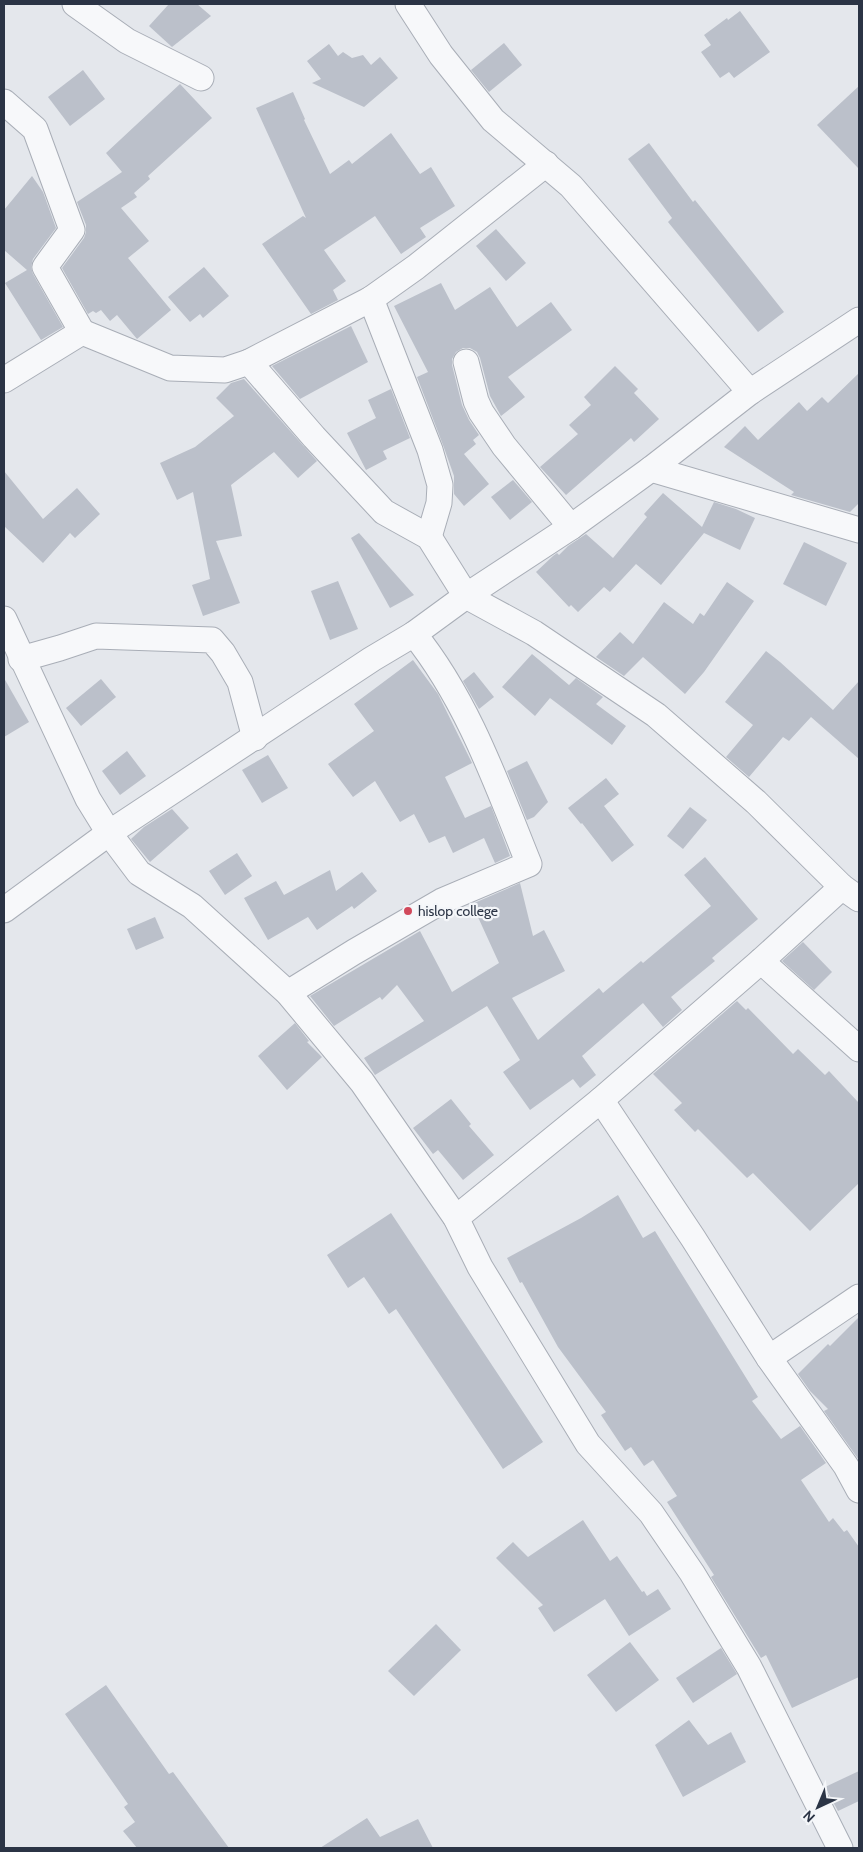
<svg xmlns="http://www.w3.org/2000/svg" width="863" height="1852" font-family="Cabin,sans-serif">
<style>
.building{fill:#bbc0ca}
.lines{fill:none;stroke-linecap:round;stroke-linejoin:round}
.minor-casing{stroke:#a9aeb7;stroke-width:27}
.minor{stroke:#f7f8fa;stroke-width:25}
.poi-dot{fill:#d1495b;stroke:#f4f6f9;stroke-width:2}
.labels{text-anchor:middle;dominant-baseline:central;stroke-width:4.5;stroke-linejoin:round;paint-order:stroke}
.poi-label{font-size:14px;fill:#2b3445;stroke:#f4f6f9;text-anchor:start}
</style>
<rect width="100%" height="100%" fill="#e4e7ec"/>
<g class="building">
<path d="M169 4H197L211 16 172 47 149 26Z"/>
<path d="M740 11 770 52 734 78 729 72 720 78 701 52 711 45 704 35 727 18 728 20Z"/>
<path d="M504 43 522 65 489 92 471 70Z"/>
<path d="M329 44 338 56 343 52 352 58 363 55 371 65 380 57 398 78 364 107 312 83 321 79 307 61Z"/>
<path d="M83 70 105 99 70 126 48 97Z"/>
<path d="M180 84 212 118 148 176 150 179 134 193 137 197 121 208 149 241 128 258 171 310 137 339 117 315 110 321 101 310 96 313 93 311 88 314 62 268 84 238 86 232V225L77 202 122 172 106 153Z"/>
<path d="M859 86V169L817 125Z"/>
<path d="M293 92 305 119 304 120 330 174 349 160 352 164 391 133 420 174 431 167 455 206 420 228 426 237 401 254 375 216 324 250 346 281 333 290 338 300 311 314 262 244 303 216 306 218 256 108Z"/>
<path d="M649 143 693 202 695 200 784 312 758 332 668 222 672 218 628 159Z"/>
<path d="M32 176 43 192 56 228 33 259 31 267 33 274 63 327 41 340 5 283 27 270 4 250V210Z"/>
<path d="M496 229 526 263 506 281 476 246Z"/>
<path d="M204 267 229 296 203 318 200 314 190 322 168 297Z"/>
<path d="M441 283 455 310 490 287 517 327 551 302 572 330 508 377 525 397 501 416 490 396 480 358 477 352 470 348H463L456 352 452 359V365L462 405 469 420 479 435 473 440 476 444 464 454 489 484 464 506 454 494V476L443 445 417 377 428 372 394 306Z"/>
<path d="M351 326 368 362 300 399 272 366Z"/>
<path d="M615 366 638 389 634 393 659 419 634 442 631 438 566 495 540 467 578 434 569 425 591 405 584 397Z"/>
<path d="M859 373V503L850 512 791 495 794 492 724 447 745 426 758 440 799 402 807 411 822 397 828 403Z"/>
<path d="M244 379 317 461 298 478 274 452 231 485 242 536 216 541 240 603 203 616 192 585 210 579 193 492 177 500 160 463 195 447 234 416 216 398 231 383Z"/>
<path d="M391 389 410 438 383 451 387 459 366 470 347 433 376 418 368 400Z"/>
<path d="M4 471 43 519 77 488 100 514 75 538 70 533 43 563 4 526Z"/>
<path d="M513 480 532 502 510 520 491 497Z"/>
<path d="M663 493 702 527 714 502 736 509 755 518 740 550 704 533 661 585 636 564 610 592 604 587 578 612 571 605 569 607 536 572 553 556 557 553 559 555 568 546 586 534 613 558 647 517 644 514Z"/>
<path d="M359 533 414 595 390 608 351 538Z"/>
<path d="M804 542 847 563 826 606 783 584Z"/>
<path d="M338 581 358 629 330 640 311 591Z"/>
<path d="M727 582 754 601 704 672 685 694 643 657 624 676 596 657 620 632 633 644 664 602 693 624 700 613 704 616Z"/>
<path d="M766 651 780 662 833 710 859 681V759L811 717 789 741 783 737 749 777 726 757 753 725 725 702Z"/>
<path d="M532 654 569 685 576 678 603 697 596 704 626 726 612 745 550 698 535 716 502 687Z"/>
<path d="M413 660 438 694 472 763 445 777 465 818 491 806 510 856 495 863 484 838 453 853 445 836 429 843 414 814 400 822 375 781 353 797 328 764 374 731 354 704Z"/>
<path d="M474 672 494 697 479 709 463 681Z"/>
<path d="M4 678 29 722 4 737Z"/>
<path d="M101 679 116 697 81 726 66 708Z"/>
<path d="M127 751 146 776 120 795 102 771Z"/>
<path d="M268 755 288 788 262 803 242 770Z"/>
<path d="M527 761 548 802 534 817 527 820 507 771Z"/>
<path d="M606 778 619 794 604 806 634 845 612 862 582 823 581 824 568 808Z"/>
<path d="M690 807 707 820 683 849 667 836Z"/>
<path d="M172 809 189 828 150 862 131 839 144 827Z"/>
<path d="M237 853 252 876 225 895 209 871Z"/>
<path d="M705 857 758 919 712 958 715 961 671 997 682 1010 663 1027 643 1003 582 1056 596 1075 580 1088 573 1079 530 1110 503 1072 520 1060 487 1006 375 1075 364 1058 424 1021 397 985 382 1000 380 997 334 1026 310 996 420 931 452 992 499 963 472 904 520 883 533 936 544 930 565 971 512 998 538 1040 599 988 603 993 641 961 643 963 711 906 684 875Z"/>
<path d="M330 870 336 891 362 872 377 891 354 909 352 906 317 930 308 917 268 940 244 898 276 881 284 895Z"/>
<path d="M155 917 164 938 136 950 127 929Z"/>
<path d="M803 942 832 972 814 990 782 961Z"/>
<path d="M737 1001 746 1010 748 1008 793 1054 798 1049 825 1075 829 1071 859 1103V1183L810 1231 753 1173 747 1178 698 1129 695 1132 674 1110 682 1103 653 1074Z"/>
<path d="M295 1023 309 1041 307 1042 322 1057 287 1090 258 1056Z"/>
<path d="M451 1099 471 1124 469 1126 494 1155 463 1180 438 1150 433 1154 413 1128Z"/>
<path d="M618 1195 643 1238 655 1231 758 1397 752 1401 781 1439 800 1426 826 1463 801 1480 829 1522 833 1518 844 1532 847 1530 859 1547V1677L792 1708 766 1655 761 1658 711 1577 714 1575 667 1502 677 1496 653 1460 644 1466 631 1447 625 1451 601 1415 606 1412 558 1347 522 1282 520 1283 507 1258 581 1218Z"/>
<path d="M391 1213 543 1442 503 1469 396 1309 389 1314 364 1277 348 1288 327 1255Z"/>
<path d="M859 1317V1460L824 1411 828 1409 810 1391 798 1374 828 1344 830 1346Z"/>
<path d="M583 1520 610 1561 617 1556 642 1592 644 1591 647 1596 658 1589 671 1609 629 1636 605 1599 554 1632 538 1608 543 1605 496 1558 513 1542 528 1557Z"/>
<path d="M436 1624 461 1650 414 1696 388 1671Z"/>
<path d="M630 1642 659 1680 616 1712 587 1675Z"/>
<path d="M721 1648 737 1674 693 1703 676 1678Z"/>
<path d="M106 1685 169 1774 173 1772 229 1848H137L123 1831 135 1822 124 1807 128 1804 65 1714Z"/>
<path d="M689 1720 708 1745 731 1732 746 1762 683 1797 655 1745Z"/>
<path d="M859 1771V1801L838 1811 825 1787Z"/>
<path d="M367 1818 380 1837 418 1819 433 1848H320Z"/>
</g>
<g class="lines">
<defs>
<g id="minor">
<path d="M75 4 127 41 201 78"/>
<path d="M408 4 441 55 493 120 571 186 750 392"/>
<path d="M4 102 35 129 72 230 45 267 82 332 4 380"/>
<path d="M371 299 430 450 440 485 439 503 429 537"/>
<path d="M82 332 170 368 225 370 249 362 314 437 384 512 429 537 466 596 534 633 656 715 756 802 842 887 859 899"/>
<path d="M249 362 371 299 416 267 546 164"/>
<path d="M466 362 476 401 481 412 504 446 571 527"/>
<path d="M651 469 859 530"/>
<path d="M4 619 88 799 109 833 139 873 192 906 288 993 362 1082 456 1218 480 1267 588 1444 651 1513 692 1573 749 1667 840 1848"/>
<path d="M21 659 60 648 96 636 212 640 223 653 240 682 255 738"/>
<path d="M4 910 109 833 372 659 414 634 466 596 571 527 651 469 750 392 859 320"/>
<path d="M761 961 859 1049"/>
<path d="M288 993 354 952 442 901 529 864C497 785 468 701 414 634"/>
<path d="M601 1100 693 1238 769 1358 846 1466 859 1490"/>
<path d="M456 1218 601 1100 761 961 842 887"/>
<path d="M769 1358 859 1297"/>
</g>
</defs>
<use href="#minor" class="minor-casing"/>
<use href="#minor" class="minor"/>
</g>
<circle class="poi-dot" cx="408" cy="911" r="5"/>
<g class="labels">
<g class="poi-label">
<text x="418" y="911">hislop college</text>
</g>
</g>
<rect width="863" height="1852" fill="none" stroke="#2b3445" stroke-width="10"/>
<g transform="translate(818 1807) rotate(224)" stroke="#f4f6f9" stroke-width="4" paint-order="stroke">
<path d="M0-4L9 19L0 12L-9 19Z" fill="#2b3445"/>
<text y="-8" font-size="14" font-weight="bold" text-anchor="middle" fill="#2b3445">N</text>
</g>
</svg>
